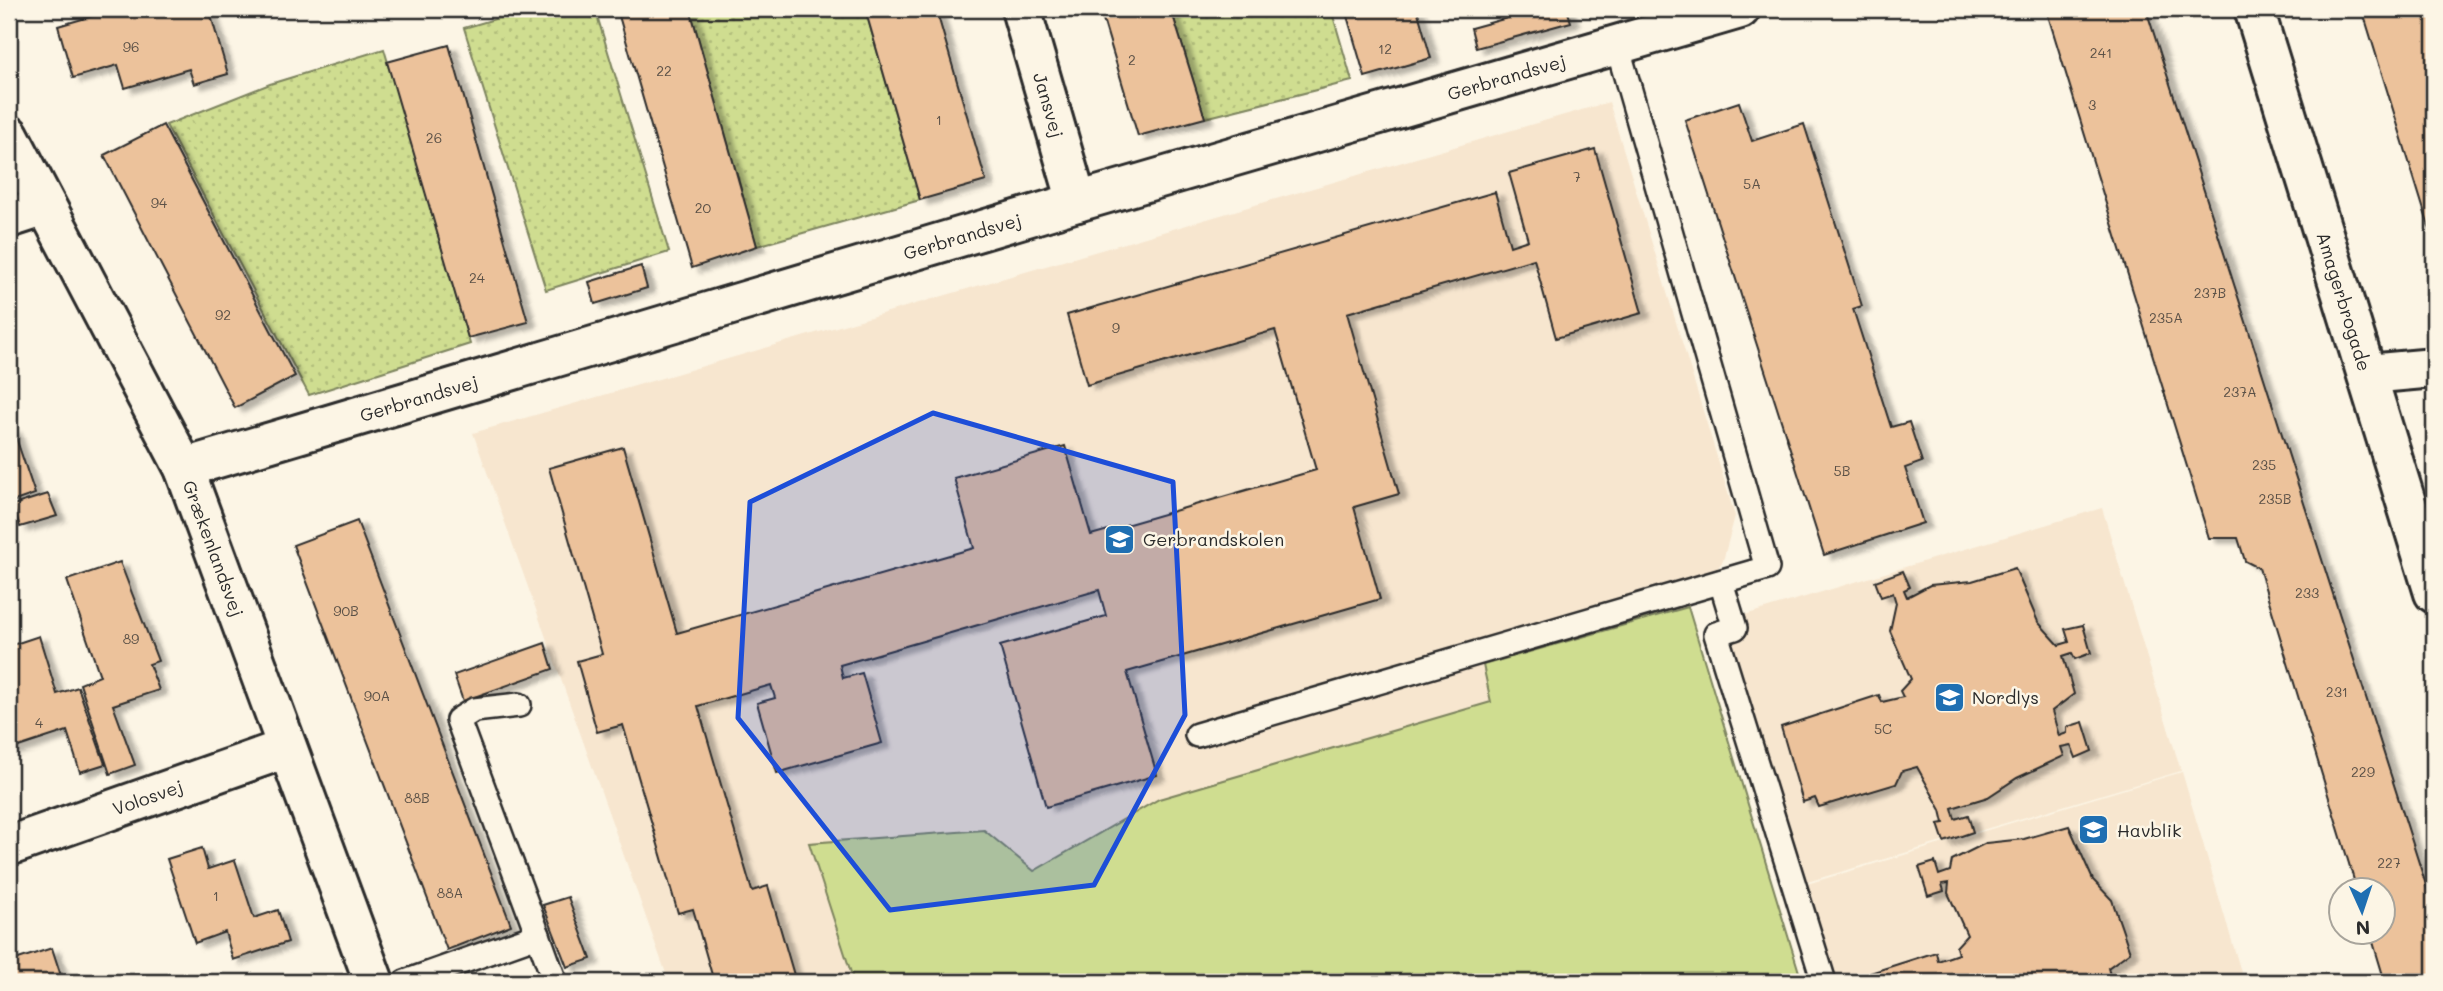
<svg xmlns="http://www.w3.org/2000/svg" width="2443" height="991" font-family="Mali,sans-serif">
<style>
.built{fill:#f7e6cf}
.grass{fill:#cfdd90;stroke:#7d845e;stroke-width:2}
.garden{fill:url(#garden-dots);stroke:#7d845e;stroke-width:2}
.building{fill:#ecc29b;stroke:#2b2b2b;stroke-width:2;filter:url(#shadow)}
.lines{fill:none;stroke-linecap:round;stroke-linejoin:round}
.service-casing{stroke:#2b2b2b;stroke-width:28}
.minor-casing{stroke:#2b2b2b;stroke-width:44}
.tertiary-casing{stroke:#2b2b2b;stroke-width:44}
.service{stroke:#fcf5e5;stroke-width:23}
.minor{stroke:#fcf5e5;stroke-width:38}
.tertiary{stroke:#fcf5e5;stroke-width:38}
.marked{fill:#1d4ed8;fill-opacity:0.2;stroke:#1d4ed8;stroke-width:5;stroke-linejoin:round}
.labels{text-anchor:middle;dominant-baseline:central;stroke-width:5;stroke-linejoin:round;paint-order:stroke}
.number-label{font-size:14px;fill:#5b5147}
.street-label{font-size:18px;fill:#2b2b2b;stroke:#fcf5e5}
.poi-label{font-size:18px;fill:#2b2b2b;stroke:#fcf5e5;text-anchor:start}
</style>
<defs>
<pattern id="garden-dots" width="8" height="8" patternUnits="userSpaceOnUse" patternTransform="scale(1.75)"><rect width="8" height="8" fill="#cfdd90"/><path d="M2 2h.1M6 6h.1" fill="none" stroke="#b2be7c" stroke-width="1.8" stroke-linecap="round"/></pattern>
<filter id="shadow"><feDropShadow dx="8" dy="4.5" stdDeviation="2" flood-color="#0004"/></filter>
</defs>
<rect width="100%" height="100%" fill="#fcf5e5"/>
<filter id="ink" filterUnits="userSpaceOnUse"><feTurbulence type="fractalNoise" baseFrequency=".0143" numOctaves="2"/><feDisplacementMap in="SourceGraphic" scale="14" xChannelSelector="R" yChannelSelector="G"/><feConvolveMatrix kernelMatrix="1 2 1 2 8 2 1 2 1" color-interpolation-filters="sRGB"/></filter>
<g filter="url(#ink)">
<g class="built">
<path d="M1609 102 1735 516 1723 561 1688 607 1483 665 1491 702 1159 799 1034 871 984 830 809 843 854 982H669L473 433Z"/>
<path d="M2102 508 2181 771 1797 885 1718 623Z"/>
<path d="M2182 772 2244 982H1826L1797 887Z"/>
</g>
<path class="grass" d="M1688 607 1802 982H854L809 843 984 830 1034 871 1159 799 1491 702 1483 665Z"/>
<g class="garden">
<path d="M529 9H595L669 252 546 290 464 28Z"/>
<path d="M690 9H865L920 200 757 246Z"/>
<path d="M1171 9H1331L1352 81 1205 118Z"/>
<path d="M384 49 470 344 309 395 166 125 270 84Z"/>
</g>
<g class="building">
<path d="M117 9H157L159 14 176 9H209L228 74 194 84 189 69 125 88 118 65 73 78 58 26Z"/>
<path d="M617 9H690L757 246 692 268Z"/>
<path d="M865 9H936L986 181 920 200Z"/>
<path d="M1100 9H1171L1205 118 1138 136Z"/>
<path d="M1345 9H1417L1431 58 1365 77Z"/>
<path d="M1540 9H1567L1571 22 1476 48 1471 28Z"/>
<path d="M2046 9H2146L2434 910V982H2385L2370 932H2384V890H2357L2259 568 2245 561 2238 538H2209Z"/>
<path d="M2362 9H2434V243Z"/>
<path d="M449 45 528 322 468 338 387 62Z"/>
<path d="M1739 102 1752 141 1804 124 1862 306 1853 309 1891 427 1909 422 1922 462 1905 468 1923 523 1824 555 1685 120Z"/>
<path d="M163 125 295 376 235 408 104 155Z"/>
<path d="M1595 149 1642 313 1556 338 1534 259 1347 313 1399 494 1354 507 1380 599 1127 672 1157 775 1046 807 1000 646 1106 616 1099 590 840 665 843 678 862 673 882 743 777 773 757 703 775 698 771 685 698 706 752 891 768 886 796 982H714L693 909 678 913 623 725 597 732 577 661 602 654 549 468 623 447 677 633 974 548 954 478 1065 446 1091 535 1316 470 1275 330 1087 385 1067 315 1495 192 1510 246 1528 240 1509 173Z"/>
<path d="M641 266 647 288 595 304 589 282Z"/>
<path d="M13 429 35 494 9 503V430Z"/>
<path d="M48 494 57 516 20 527 13 505Z"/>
<path d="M357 521 511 925 447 950 293 545Z"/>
<path d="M120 562 158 661 149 664 159 690 113 705 135 765 110 774 80 684 100 676 67 580Z"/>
<path d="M2015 568 2038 622 2059 645 2069 642 2065 629 2083 625 2091 653 2075 659 2072 653 2063 656 2074 694 2052 711 2059 736 2067 733V727L2083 722 2092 751 2076 758 2071 745 2061 747 2064 756 2017 778 1988 797 1952 808 1955 819 1968 815 1973 832 1944 842 1938 824 1944 823 1941 810 1917 767 1902 771 1896 784 1819 807 1815 798 1803 802 1781 727 1879 695 1882 702 1903 697 1900 691 1911 679 1890 631 1896 603 1893 593 1881 597 1875 581 1903 571 1910 587 1904 590 1907 597 1930 585 1972 581Z"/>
<path d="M39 636 57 694 78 687 105 764 80 772 67 731 9 750V646Z"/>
<path d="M545 643 553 669 463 701 454 675Z"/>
<path d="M2069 826 2093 880 2112 900 2130 952 2108 968 2112 982H1842L1936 952 1938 961 1958 954 1956 947 1967 935 1948 893 1949 883 1942 884 1944 891 1928 896 1919 867 1935 862 1939 875 1950 871 1952 860 1986 843 2024 839Z"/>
<path d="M202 848 208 869 235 860 254 918 278 910 288 942 233 960 225 932 195 943 167 859Z"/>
<path d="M568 897 591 959 567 967 543 905Z"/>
<path d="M52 948 63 982H9V962Z"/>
</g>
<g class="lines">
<defs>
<g id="service">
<path d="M1721 582 1735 628 1716 634 1824 982"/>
<path d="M519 705 474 710 458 720 538 935"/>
<path d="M1197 735 1767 568 1617 45"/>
<path d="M405 982 538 935 555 982"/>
</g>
<g id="minor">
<path id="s1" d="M1021 9 1077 202"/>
<path id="s2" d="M9 135 184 468 374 982"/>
<path d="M9 218 46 206"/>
<path d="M2368 374 2434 368"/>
<path id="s3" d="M184 468 1077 202 1740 9"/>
<path id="s4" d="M9 846 287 748"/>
</g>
<g id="tertiary">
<path id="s5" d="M2254 9 2434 593"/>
</g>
</defs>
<use href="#service" class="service-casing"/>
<use href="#minor" class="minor-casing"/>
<use href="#tertiary" class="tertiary-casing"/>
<use href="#service" class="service"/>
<use href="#minor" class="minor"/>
<use href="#tertiary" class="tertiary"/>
</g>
</g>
<path class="marked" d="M933 413 1173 482 1185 715 1094 885 890 910 738 718 750 502Z"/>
<defs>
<symbol id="school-square" viewBox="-11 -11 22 22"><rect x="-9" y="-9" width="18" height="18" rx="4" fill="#1f6fb2" stroke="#fcf5e5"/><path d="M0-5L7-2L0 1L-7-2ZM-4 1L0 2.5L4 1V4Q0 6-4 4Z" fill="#fff"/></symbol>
</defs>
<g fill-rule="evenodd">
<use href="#school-square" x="1102" y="522" width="35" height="35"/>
<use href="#school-square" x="1932" y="680" width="35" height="35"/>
<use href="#school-square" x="2076" y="812" width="35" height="35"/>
</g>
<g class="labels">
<g class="number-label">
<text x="131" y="46">96</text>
<text x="1385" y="48">12</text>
<text x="2101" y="52">241</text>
<text x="1132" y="59">2</text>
<text x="664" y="70">22</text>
<text x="2092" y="104">3</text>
<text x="939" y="119">1</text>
<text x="434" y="137">26</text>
<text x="1577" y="176">7</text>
<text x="1752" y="183">5A</text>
<text x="159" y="202">94</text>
<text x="703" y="207">20</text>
<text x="477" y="277">24</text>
<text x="2210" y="292">237B</text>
<text x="223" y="314">92</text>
<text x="2166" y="317">235A</text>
<text x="1116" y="327">9</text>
<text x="2240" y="391">237A</text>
<text x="2264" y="464">235</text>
<text x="1842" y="470">5B</text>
<text x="2275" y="498">235B</text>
<text x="2307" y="592">233</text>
<text x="346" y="610">90B</text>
<text x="131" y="638">89</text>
<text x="2337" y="691">231</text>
<text x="377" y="695">90A</text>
<text x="39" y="722">4</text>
<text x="1883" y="728">5C</text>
<text x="2363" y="771">229</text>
<text x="417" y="797">88B</text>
<text x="2389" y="862">227</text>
<text x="450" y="892">88A</text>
<text x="216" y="895">1</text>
</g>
<g class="street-label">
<text stroke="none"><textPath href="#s3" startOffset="1379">Gerbrandsvej</textPath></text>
<text stroke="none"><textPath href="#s1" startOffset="100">Jansvej</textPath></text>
<text stroke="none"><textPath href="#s3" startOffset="812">Gerbrandsvej</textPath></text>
<text stroke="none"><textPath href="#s5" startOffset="306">Amagerbrogade</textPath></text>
<text stroke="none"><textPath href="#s3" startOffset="245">Gerbrandsvej</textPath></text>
<text stroke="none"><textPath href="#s2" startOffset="462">Grækenlandsvej</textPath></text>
<text stroke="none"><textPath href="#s4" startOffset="147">Volosvej</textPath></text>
</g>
<g class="poi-label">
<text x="1143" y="539">Gerbrandskolen</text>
<text x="1972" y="697">Nordlys</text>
<text x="2117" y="830">Havblik</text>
</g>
</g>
<rect width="2443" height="991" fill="none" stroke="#fcf5e5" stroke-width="35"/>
<rect x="18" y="18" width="2408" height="956" fill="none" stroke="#2b2b2b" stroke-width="2.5" filter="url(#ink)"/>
<g transform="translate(2362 911) rotate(177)"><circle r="33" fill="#fcf5e5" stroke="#a8a49b" stroke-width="2"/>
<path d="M0-5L12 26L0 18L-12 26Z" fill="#1f6fb2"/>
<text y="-10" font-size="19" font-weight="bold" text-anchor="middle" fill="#2b2b2b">N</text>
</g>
</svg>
